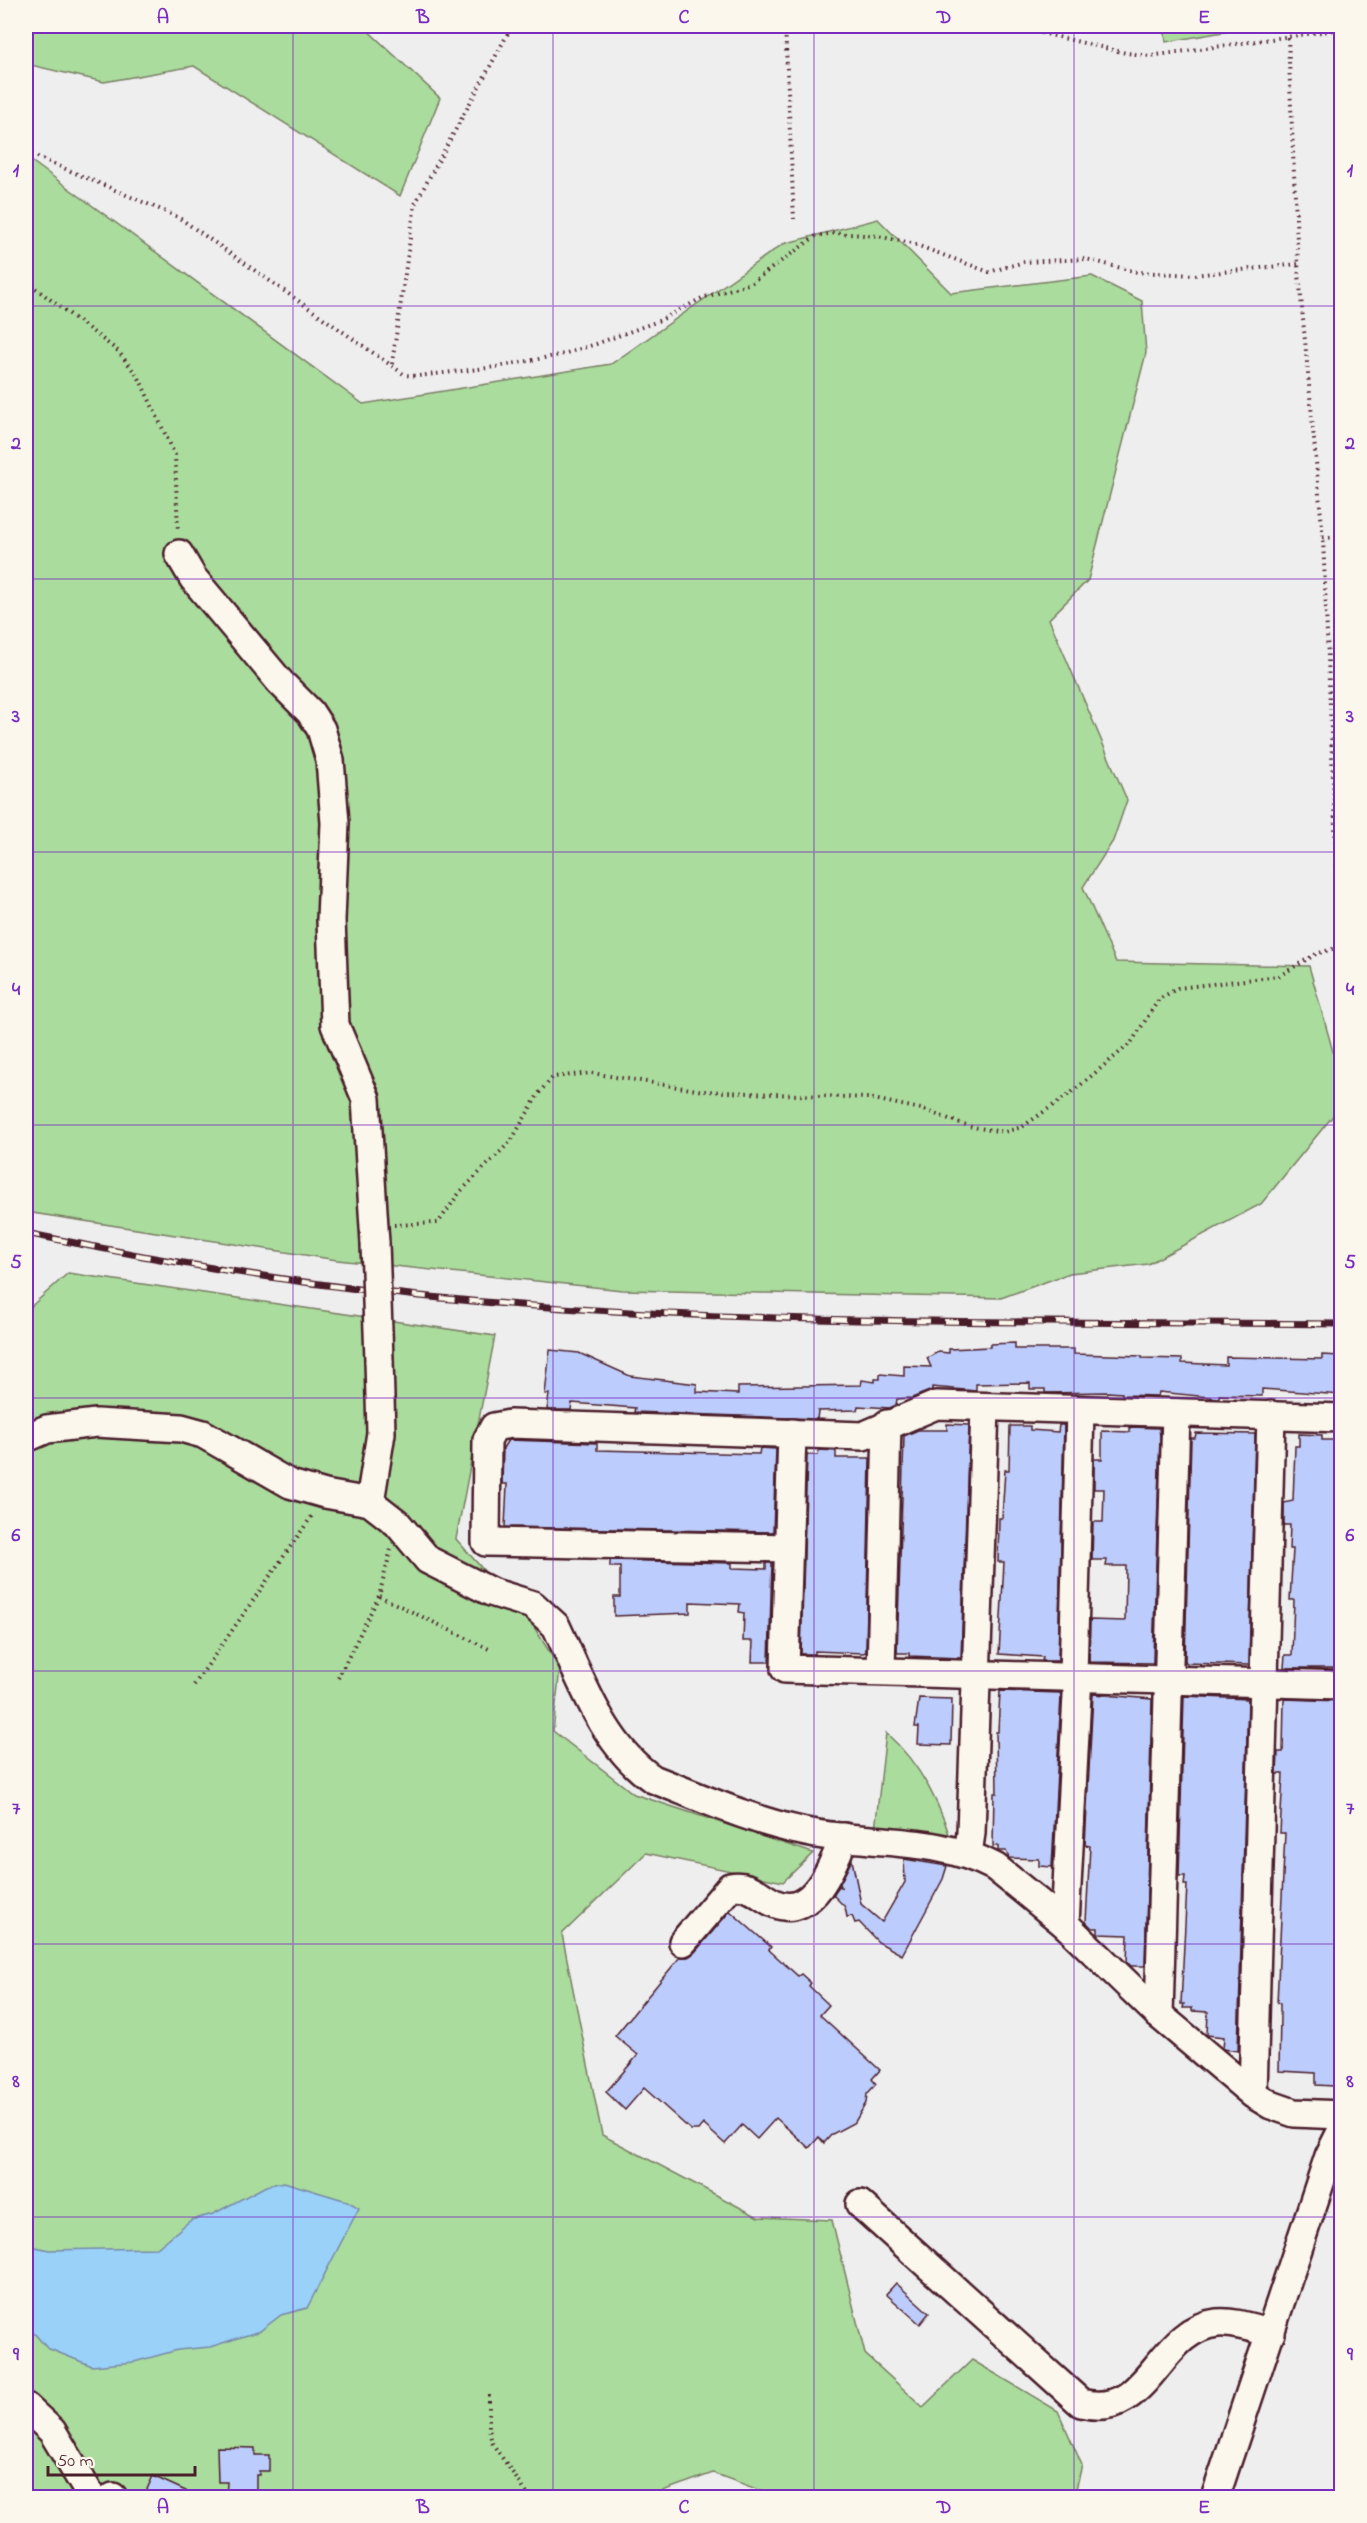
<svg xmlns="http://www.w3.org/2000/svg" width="1367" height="2523" font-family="'Indie Flower',sans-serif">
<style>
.green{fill:#aadc9d;stroke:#7a7e64;stroke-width:1.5}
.water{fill:#99d1f8;stroke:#798aa6;stroke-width:1.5}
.building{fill:#bcccfd;stroke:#4a1f2b;stroke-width:1.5}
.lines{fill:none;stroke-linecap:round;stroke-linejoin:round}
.minor-casing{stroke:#4a1f2b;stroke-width:32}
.path{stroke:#4a1f2b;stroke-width:4;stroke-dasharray:1.5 4.5;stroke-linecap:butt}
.minor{stroke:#fbf7ec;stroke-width:27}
.rail-casing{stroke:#4a1f2b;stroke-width:7}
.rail{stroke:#fbf7ec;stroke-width:4.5;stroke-dasharray:14;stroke-linecap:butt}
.minor-bridge-casing{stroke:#4a1f2b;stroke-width:32;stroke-linecap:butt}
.minor-bridge{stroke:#fbf7ec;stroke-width:27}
.grid{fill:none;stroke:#7b2cbf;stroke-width:1.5;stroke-opacity:0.55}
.neatline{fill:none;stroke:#7b2cbf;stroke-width:2}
.grid-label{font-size:20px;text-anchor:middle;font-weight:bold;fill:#7b2cbf}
</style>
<rect width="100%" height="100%" fill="#eeeeef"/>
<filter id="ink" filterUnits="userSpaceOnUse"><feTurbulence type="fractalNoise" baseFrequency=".0167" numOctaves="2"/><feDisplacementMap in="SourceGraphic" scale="12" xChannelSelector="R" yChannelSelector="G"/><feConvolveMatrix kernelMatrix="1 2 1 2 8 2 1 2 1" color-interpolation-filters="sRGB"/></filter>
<g filter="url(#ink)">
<g class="green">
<path d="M26 26H363L440 98 400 196 194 66 104 82 26 64Z"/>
<path d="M1164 26H1258L1166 42Z"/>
<path d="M26 157 363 404 611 364 783 244 878 219 951 293 1092 276 1142 301 1146 353 1088 580 1049 619 1127 800 1113 841 1083 887 1116 962 1309 966 1341 1080V1106L1261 1204 1148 1264 1070 1273 1001 1298 622 1290 337 1260 26 1212Z"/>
<path d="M68 1273 495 1336 456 1539 534 1627 560 1669 553 1731 634 1794 813 1853 783 1882 646 1853 562 1934 602 2135 758 2217 832 2220 865 2354 923 2407 972 2360 1058 2411 1082 2465 1074 2497H778L713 2473 643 2498 26 2497V1311Z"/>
<path d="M886 1733C919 1762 938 1799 951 1840L875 1830Z"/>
</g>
<path class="water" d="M284 2182 347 2201 359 2208 307 2308 281 2315 260 2331 210 2347 178 2350 134 2362 92 2366 47 2348 26 2324V2245L49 2250 157 2248 191 2220 213 2214 266 2186Z"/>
<g class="building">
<path d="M1015 1343V1349H1074V1354L1142 1356V1358L1182 1359V1363L1226 1365V1357L1322 1359V1355L1341 1356V1395L1262 1389V1396L1219 1395V1398L1159 1392 1158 1396 1122 1395V1393L1108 1392 1045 1393V1389H1030V1383L976 1384V1391L932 1387V1390L912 1398 897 1399 896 1405 890 1408 858 1406 857 1410 818 1411 817 1419 634 1412 635 1408 572 1403 571 1410H547L549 1394H545L550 1350 579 1353 630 1376 697 1384V1392L738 1394V1387L861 1385 862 1380 875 1382V1379H880V1374L904 1376V1366L931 1367 927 1358 938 1352 949 1353V1349L990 1347V1344Z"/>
<path d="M947 1424 969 1425 961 1658 909 1656V1653H897L904 1436 918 1430H947Z"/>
<path d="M1059 1425H1064L1058 1661H1042L1043 1657 999 1654 1004 1562H998L999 1518H1002L1005 1470H1009L1010 1426H1030V1430L1058 1432Z"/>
<path d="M1130 1427 1159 1428 1160 1437 1153 1659V1663L1089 1662 1090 1620 1125 1621 1126 1566H1106L1107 1560H1092L1093 1522H1103L1104 1489H1094V1459H1102V1431L1130 1432Z"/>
<path d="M1196 1433 1255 1434 1249 1665 1186 1663 1185 1660 1191 1438H1195Z"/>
<path d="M1299 1434 1322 1435V1440H1341V1668H1284L1285 1655H1292L1294 1600H1290L1293 1549H1289L1290 1525H1284V1503L1293 1501 1295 1446H1299Z"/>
<path d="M508 1440 597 1443V1450L759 1454 760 1448 776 1449 773 1532 505 1527 507 1484H502L503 1448Z"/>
<path d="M819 1450 836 1451V1458H870L866 1652 863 1653 815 1651V1654H801L807 1455H818Z"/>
<path d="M610 1560 732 1563V1568L766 1569V1563H772L769 1662H752L753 1641H743L744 1613 739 1612 740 1604 690 1602V1613L614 1616V1597H620V1567H610Z"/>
<path d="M1000 1691 1060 1693 1061 1696 1052 1867 1039 1866V1859L1009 1858 1006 1851H998V1846H993L994 1793H997L996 1732H998Z"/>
<path d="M1093 1694 1152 1699 1145 1966H1131L1127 1962 1128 1935 1098 1934V1928H1092L1086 1922 1090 1846 1085 1845Z"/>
<path d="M1184 1696 1248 1699 1238 2051 1223 2049 1224 2037 1207 2035 1208 2012 1192 2011V2008H1183L1184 2004H1181L1187 1885H1184L1185 1876H1179Z"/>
<path d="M919 1698 952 1699 951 1745 918 1744 919 1727H915Z"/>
<path d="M1284 1699 1341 1701V2084L1334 2086 1316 2085V2073L1279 2071 1280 2014V2004L1277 2003 1285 1833H1280L1283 1774H1277L1278 1752H1283Z"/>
<path d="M904 1859 947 1866 943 1879 902 1955 878 1942 859 1922 855 1923 852 1916 847 1917 845 1907 833 1895 839 1886 841 1887 840 1883 852 1860 861 1904 882 1922 905 1882Z"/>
<path d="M730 1911 771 1947 769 1950 798 1976 801 1974 811 1983 809 1986 829 2005 820 2015 880 2070 872 2079 876 2084 867 2094 866 2103 855 2122 832 2134 824 2143 819 2137 809 2148 776 2118 757 2139 742 2125 725 2144 703 2124 698 2130H691L644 2088 625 2110 606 2092 638 2055 615 2036 680 1957H688L695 1952Z"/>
<path d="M896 2283 929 2313 920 2324 886 2294Z"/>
<path d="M217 2447 255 2448V2455H269V2471H259V2475H256V2498H226L227 2482H218Z"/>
<path d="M153 2476 201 2498H143Z"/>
</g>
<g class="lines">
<defs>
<g id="minor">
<path d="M179 554 193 578 280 682 310 712 321 729 330 760 335 823 331 920 335 1025 366 1099 375 1243"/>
<path d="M792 1433 785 1669 1342 1685"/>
<path d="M26 1438 47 1429 96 1423 181 1428 203 1434 290 1484 325 1494 370 1502 397 1523 428 1560 491 1592 533 1605 556 1626C581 1679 603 1745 653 1779 700 1797 748 1819 797 1830 861 1846 935 1834 995 1867L1065 1924 1159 2015 1253 2094 1271 2105 1294 2113 1342 2115"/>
<path d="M370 1502 381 1433 379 1360"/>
<path d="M788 1548 486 1542 487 1440 494 1427 510 1424 863 1436 936 1405 1342 1418"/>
<path d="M881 1671 887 1424"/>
<path d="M1073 1676 1080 1411"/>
<path d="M968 1854 971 1833 985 1408"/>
<path d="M1065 1924 1078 1676"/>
<path d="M683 1942 730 1887C752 1883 759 1897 776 1904 813 1919 834 1863 844 1837"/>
<path d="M1159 2015 1176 1413"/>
<path d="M1253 2094 1271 1415"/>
<path d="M860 2204 1081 2403C1150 2421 1156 2330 1217 2323 1234 2321 1255 2329 1271 2333"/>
<path d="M26 2407 52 2431 92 2498"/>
<path d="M113 2497V2498"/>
<path d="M1215 2498 1329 2156 1342 2130"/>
</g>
</defs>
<use href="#minor" class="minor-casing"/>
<g class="path">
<path d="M785 26 794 219"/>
<path d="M1012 26 1126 53 1150 56 1342 29"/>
<path d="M1288 38 1298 264 1323 538 1342 994"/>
<path d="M26 152 178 217 405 375 418 376 496 367 560 355 596 344 661 320 702 298 751 283 816 236 835 233 878 236 911 243 989 272 1024 262 1086 259 1137 272 1194 275 1298 264"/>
<path d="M26 281 118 351 139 378 175 455 178 532"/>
<path d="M392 364 415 204 512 26"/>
<path d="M1323 538 1342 537"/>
<path d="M394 1225 438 1223 460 1192 511 1141 539 1093 553 1077 591 1073 703 1091 869 1098 921 1109 972 1127 1004 1132 1022 1127 1071 1093 1131 1043 1159 999 1178 988 1279 976 1316 954 1339 947"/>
<path d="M379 1596 489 1649"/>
<path d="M338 1678 379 1596 391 1549"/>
<path d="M194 1685 314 1513"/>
<path d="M489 2395V2429L492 2443 530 2498"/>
</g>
<use href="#minor" class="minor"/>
<defs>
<path id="rail" d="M26 1233C173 1264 322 1288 472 1301 761 1326 1052 1321 1342 1324"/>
</defs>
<use href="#rail" class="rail-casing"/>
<use href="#rail" class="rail"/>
<defs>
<path id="minor-bridge" d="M375 1243 379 1360"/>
</defs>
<use href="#minor-bridge" class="minor-bridge-casing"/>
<use href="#minor-bridge" class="minor-bridge"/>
</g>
</g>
<path class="grid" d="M293 26V2498M553 26V2498M814 26V2498M1074 26V2498M26 306H1342M26 579H1342M26 852H1342M26 1125H1342M26 1398H1342M26 1671H1342M26 1944H1342M26 2217H1342"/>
<rect width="1367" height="2523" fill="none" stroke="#fbf7ec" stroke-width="66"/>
<path d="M48 2466v9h147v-9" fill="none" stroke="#4a1f2b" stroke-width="3"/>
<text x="57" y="2466" font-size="18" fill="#4a1f2b" stroke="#fbf7ec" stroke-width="4.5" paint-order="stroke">50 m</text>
<rect x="33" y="33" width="1301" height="2457" class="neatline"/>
<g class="grid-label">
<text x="163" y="23">A</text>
<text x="423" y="23">B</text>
<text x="684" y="23">C</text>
<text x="944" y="23">D</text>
<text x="1204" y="23">E</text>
<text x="16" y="176">1</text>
<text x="1350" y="176">1</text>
<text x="16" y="449">2</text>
<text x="1350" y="449">2</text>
<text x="16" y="722">3</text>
<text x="1350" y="722">3</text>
<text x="16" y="995">4</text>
<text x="1350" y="995">4</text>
<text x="16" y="1268">5</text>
<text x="1350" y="1268">5</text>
<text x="16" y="1541">6</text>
<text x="1350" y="1541">6</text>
<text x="16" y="1814">7</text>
<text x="1350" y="1814">7</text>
<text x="16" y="2087">8</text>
<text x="1350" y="2087">8</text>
<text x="16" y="2360">9</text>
<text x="1350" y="2360">9</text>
<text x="163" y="2513">A</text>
<text x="423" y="2513">B</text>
<text x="684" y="2513">C</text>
<text x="944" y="2513">D</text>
<text x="1204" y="2513">E</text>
</g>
</svg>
